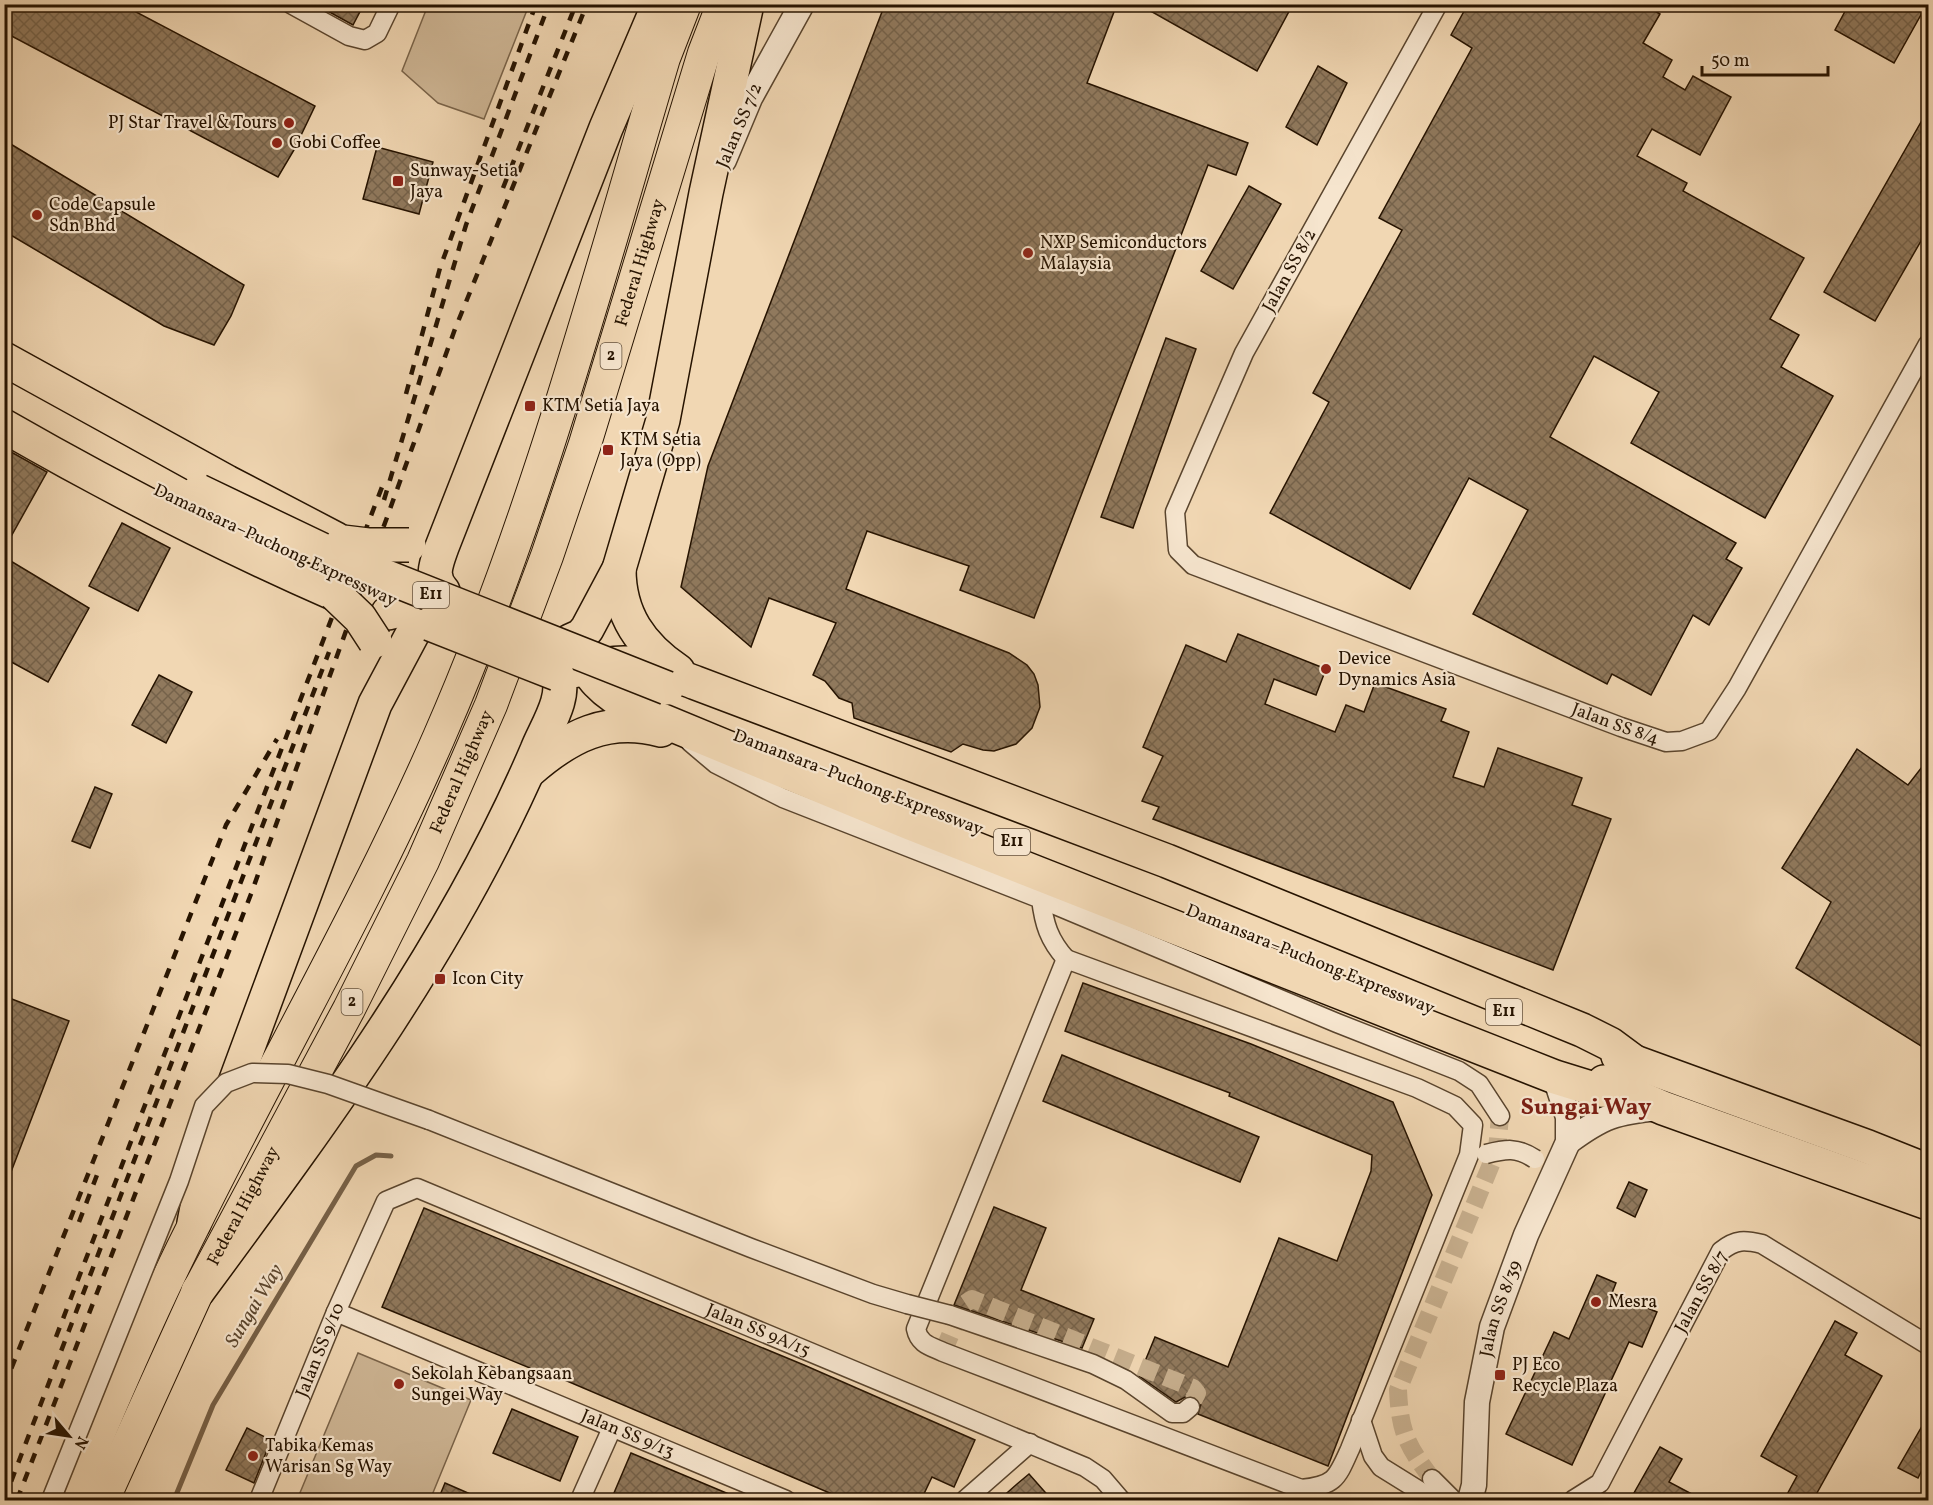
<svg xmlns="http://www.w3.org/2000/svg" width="1933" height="1505" font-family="Vollkorn,serif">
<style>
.grass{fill:#ceb695;stroke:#7a644a;stroke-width:1.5}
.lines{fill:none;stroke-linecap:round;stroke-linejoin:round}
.stream{stroke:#766047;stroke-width:5}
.building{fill:url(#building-cross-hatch);stroke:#261300;stroke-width:1.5}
.minor-tunnel{stroke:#c8b08f;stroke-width:18;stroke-dasharray:18 9;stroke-linecap:butt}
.minor-casing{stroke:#59442d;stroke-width:21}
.tertiary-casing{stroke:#59442d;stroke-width:27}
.trunk-casing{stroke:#261300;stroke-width:34}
.motorway-casing{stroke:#261300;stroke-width:36}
.minor{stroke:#f6e5ce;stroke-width:18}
.tertiary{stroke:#f6e5ce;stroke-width:24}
.trunk{stroke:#f1d7b3;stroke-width:32}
.motorway{stroke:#f1d7b3;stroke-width:33}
.rail{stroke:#261300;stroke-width:4.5;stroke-dasharray:10 10;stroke-linecap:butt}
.minor-bridge-casing{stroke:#59442d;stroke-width:21;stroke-linecap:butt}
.motorway-bridge-casing{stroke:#261300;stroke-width:36;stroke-linecap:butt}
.minor-bridge{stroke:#f6e5ce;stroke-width:18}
.motorway-bridge{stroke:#f1d7b3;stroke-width:33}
.poi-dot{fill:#8f2418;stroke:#f6e5ce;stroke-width:2}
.labels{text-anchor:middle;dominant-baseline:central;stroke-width:4.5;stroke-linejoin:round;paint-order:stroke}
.shield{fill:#f6e5ce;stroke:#64523e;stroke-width:1.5}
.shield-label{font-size:16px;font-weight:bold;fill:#261300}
.poi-label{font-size:18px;fill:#261300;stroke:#f6e5ce;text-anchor:start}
.street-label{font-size:18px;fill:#261300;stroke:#f6e5ce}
.water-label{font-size:20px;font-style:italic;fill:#5c472f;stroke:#f6e5ce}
.district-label{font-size:24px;font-weight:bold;fill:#7a1f14;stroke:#f6e5ce}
</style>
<defs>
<pattern id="building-cross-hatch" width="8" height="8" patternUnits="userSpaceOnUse" patternTransform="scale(1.5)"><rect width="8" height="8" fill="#90795d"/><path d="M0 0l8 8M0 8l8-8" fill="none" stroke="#75624a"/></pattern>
</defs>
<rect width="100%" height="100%" fill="#f1d7b3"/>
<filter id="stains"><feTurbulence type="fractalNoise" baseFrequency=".00333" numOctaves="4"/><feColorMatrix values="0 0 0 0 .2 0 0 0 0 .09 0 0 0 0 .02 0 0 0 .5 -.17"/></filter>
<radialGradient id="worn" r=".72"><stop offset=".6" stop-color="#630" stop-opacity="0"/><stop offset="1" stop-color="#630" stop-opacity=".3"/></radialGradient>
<g class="grass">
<path d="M428 5H529L484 119 438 103 402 71Z"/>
<path d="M358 1353 471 1400 430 1500H297Z"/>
</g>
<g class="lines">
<path class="stream" d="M174 1500 213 1405 356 1166 376 1155 391 1156"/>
</g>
<g class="building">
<path d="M4 4H121L315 106 294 150 278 177 4 32Z"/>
<path d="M315 4H364L353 25Z"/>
<path d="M885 4H1117L1087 83 1248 143 1236 175 1208 165 1034 618 960 590 969 566 867 531 846 589 1009 653 1027 665 1034 674 1038 685 1040 707 1032 728 1016 744 994 751 983 750 963 744 951 752 854 718 852 703 839 698 825 681 813 675 836 623 769 598 751 647 681 587 708 466Z"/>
<path d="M1138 4H1293L1257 71Z"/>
<path d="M1468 4H1644L1660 14 1643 43 1672 60 1663 77 1685 90 1693 76 1731 97 1700 155 1652 129 1637 156 1687 183 1683 191 1804 258 1770 319 1799 335 1781 367 1833 396 1765 518 1631 443 1659 392 1594 356 1550 437 1736 543 1726 559 1742 568 1709 625 1693 615 1651 695 1612 674 1607 684 1473 614 1528 510 1469 478 1410 589 1270 513 1329 402 1313 393 1402 230 1379 218 1472 48 1451 35Z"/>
<path d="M1849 4H1927L1894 63 1835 30Z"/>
<path d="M1318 66 1347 83 1317 145 1286 127Z"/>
<path d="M1929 108V227L1875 321 1824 292Z"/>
<path d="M4 140 244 285 231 316 214 345 164 326 4 231Z"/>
<path d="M377 147 433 162 419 214 363 199Z"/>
<path d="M1249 186 1281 204 1233 289 1201 271Z"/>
<path d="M1166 338 1196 349 1133 528 1101 517Z"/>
<path d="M4 448 47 472 4 549Z"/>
<path d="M122 523 170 548 138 611 89 586Z"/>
<path d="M4 557 89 608 48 682 4 658Z"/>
<path d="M1238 634 1326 669 1316 695 1274 679 1265 704 1335 732 1346 705 1364 712 1375 683 1446 709 1441 721 1469 732 1453 777 1484 787 1498 748 1582 778 1572 805 1611 819 1553 970 1153 819 1159 807 1142 801 1163 756 1143 747 1186 645 1226 662Z"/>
<path d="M159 675 192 692 166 743 132 725Z"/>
<path d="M1857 749 1908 785 1929 758V1051L1796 968 1831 902 1782 868Z"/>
<path d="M95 787 112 794 90 848 72 841Z"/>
<path d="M1083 983 1251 1044 1393 1102 1432 1195 1328 1466 1198 1414 1201 1404 1194 1397 1187 1396 1176 1402 1139 1376 1155 1337 1228 1367 1279 1238 1337 1261 1371 1171 1372 1155 1229 1096 1230 1093 1065 1031Z"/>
<path d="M4 996 69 1021 6 1185H4Z"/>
<path d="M1062 1055 1259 1137 1240 1182 1043 1101Z"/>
<path d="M1629 1182 1647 1190 1635 1217 1617 1208Z"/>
<path d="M994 1207 1046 1228 1021 1290 1094 1319 1082 1348 954 1305Z"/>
<path d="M424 1208 804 1365 975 1440 954 1487 932 1477 921 1500H846L560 1378 559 1380 382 1307Z"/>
<path d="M1597 1275 1616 1283 1612 1293 1657 1312 1642 1347 1629 1342 1572 1465 1506 1434 1554 1332 1569 1339Z"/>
<path d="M1835 1321 1857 1333 1845 1355 1882 1376 1813 1500H1784L1797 1476 1761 1456Z"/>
<path d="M512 1409 578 1437 560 1481 493 1453Z"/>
<path d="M1929 1414V1473L1922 1470 1918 1478 1898 1468Z"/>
<path d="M247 1428 271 1440 254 1483 226 1470Z"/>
<path d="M1660 1447 1682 1459 1669 1482 1703 1500H1630Z"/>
<path d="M631 1453 743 1500H611Z"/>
<path d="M1029 1474 1052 1500H999L1017 1484Z"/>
<path d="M445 1483 484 1500H438Z"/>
</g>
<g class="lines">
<g class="minor-tunnel">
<path d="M943 1352 963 1305 972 1299 1193 1388 1197 1393 1190 1407"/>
<path d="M1432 1479C1407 1445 1400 1433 1398 1390L1497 1150 1500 1116"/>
</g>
<defs>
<g id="minor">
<path d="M291 4 349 36 365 40 377 33 391 4"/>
<path id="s1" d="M1438 4 1244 353 1175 512 1178 550 1193 565 1621 727 1666 742 1682 741 1709 731 1737 688 1928 344"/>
<path d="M690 742 716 764 783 798 1041 899C1044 924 1049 940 1066 959"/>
<path d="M1041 899 1337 1023 1459 1071 1479 1084 1500 1116"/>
<path d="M1066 959 1417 1088 1455 1106 1473 1125 1469 1155 1350 1449C1337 1478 1335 1486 1301 1489L943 1352C930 1346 919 1344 916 1329Z"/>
<path d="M429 1120 751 1248 873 1294 907 1304"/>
<path id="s2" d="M336 1312 786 1500"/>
<path d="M950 1315 1093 1364 1126 1380 1172 1413H1183L1190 1407"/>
<path d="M1361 1420 1373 1456 1381 1467 1434 1500"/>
<path d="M1432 1479 1453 1500"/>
<path id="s3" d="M259 1500 336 1312 386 1201 417 1188 1085 1467 1103 1479 1121 1500"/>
<path d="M580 1500 612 1428"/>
<path d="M965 1500 1030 1443"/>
<path d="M1573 1500 1600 1483 1721 1251C1736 1239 1745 1240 1762 1244L1928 1345"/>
</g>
<g id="tertiary">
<path d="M724 160 750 98 802 4"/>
<path d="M1568 1142C1603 1116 1616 1112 1659 1108"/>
<path id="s4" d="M1470 1500 1474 1485 1477 1402 1492 1327 1526 1235 1568 1142V1117L1555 1077"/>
</g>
<g id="trunk">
<path d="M71 1500C110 1406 150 1312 196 1221 276 1059 367 902 439 737 535 518 596 287 664 58L685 4"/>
<path id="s5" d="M103 1500 198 1291 349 1009 423 861 491 705 547 556 585 444 704 53 723 4"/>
</g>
<g id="motorway">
<path d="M747 4 706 193 663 420 619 569 587 629 581 636 570 641C591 678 600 692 639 711L910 823 1555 1077 1597 1090 1623 1091"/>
<path d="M4 359 227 482 336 539"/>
<path d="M4 426C112 488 221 544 335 594"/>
<path d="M619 569C619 615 641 646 678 671"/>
<path d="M388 613 405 609 443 591C430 577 436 564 442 547L606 128 659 4"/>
<path d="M529 771C569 736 607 716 661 730"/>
<path d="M1618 1056 1868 1147 1928 1171"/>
<path d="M1604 1082 1663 1108 1928 1203"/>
<path d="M194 1223 206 1161 375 704 415 629 421 624H430L419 600"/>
<path d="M198 1291C324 1120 453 947 537 750 545 729 568 696 557 674 580 671 604 662 627 663 650 664 674 675 696 683L1167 861 1582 1030 1610 1044 1637 1064"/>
</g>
</defs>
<use href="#minor" class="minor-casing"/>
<use href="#tertiary" class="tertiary-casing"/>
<use href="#trunk" class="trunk-casing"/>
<use href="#motorway" class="motorway-casing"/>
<use href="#minor" class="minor"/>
<use href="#tertiary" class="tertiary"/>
<use href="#trunk" class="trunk"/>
<use href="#motorway" class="motorway"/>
<g class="rail">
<path d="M503 188 576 4"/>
<path d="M406 394 440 268 536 4"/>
<path d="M384 500 466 225 549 4"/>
<path d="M79 1222 97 1175"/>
<path d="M56 1337 382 487"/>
<path d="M4 1387 226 825 277 739"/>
<path d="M4 1500 329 652"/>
<path d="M17 1500 251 894 455 329 587 4"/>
</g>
<defs>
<g id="minor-bridge">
<path d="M1486 1154C1506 1149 1517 1147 1535 1159"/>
<path d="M907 1304 950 1315"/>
<path d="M51 1500 179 1181 204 1106 226 1083 252 1073 288 1074 328 1084 429 1120"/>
</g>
<g id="motorway-bridge">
<path d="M199 491 339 558 667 688"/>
<path d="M343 542 368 545H409"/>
<path d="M335 594 360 618 375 641"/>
<path d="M430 624 557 674"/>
</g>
</defs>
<use href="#minor-bridge" class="minor-bridge-casing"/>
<use href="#motorway-bridge" class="motorway-bridge-casing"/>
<use href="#minor-bridge" class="minor-bridge"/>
<use href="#motorway-bridge" class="motorway-bridge"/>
</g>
<g class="poi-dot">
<circle cx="289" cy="123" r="6"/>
<circle cx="277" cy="143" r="6"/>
<rect x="392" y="175" width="12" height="12" rx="3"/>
<circle cx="37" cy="215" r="6"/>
<circle cx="1028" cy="253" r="6"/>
<rect x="524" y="400" width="12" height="12" rx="3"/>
<rect x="602" y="444" width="12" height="12" rx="3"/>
<circle cx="1326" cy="669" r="6"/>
<rect x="434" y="973" width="12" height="12" rx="3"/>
<circle cx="1596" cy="1302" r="6"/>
<rect x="1494" y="1369" width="12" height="12" rx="3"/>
<circle cx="399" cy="1384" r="6"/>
<circle cx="253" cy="1456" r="6"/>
</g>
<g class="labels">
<g class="shield">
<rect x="600.5" y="343" width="21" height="26" rx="4.5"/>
<rect x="413" y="582" width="36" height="26" rx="4.5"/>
<rect x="994" y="829" width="36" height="26" rx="4.5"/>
<rect x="341.5" y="989" width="21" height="26" rx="4.5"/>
<rect x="1486" y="999" width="36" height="26" rx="4.5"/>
</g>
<g class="shield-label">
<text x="611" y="356">2</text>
<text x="431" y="595">E11</text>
<text x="1012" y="842">E11</text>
<text x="352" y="1002">2</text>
<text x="1504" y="1012">E11</text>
</g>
<g class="poi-label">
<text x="277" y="123" text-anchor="end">PJ Star Travel &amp; Tours</text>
<text x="289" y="143">Gobi Coffee</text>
<text x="410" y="171">Sunway-Setia<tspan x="410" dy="21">Jaya</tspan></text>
<text x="49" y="205">Code Capsule<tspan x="49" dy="21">Sdn Bhd</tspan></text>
<text x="1040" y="243">NXP Semiconductors<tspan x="1040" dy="21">Malaysia</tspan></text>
<text x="542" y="406">KTM Setia Jaya</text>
<text x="620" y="440">KTM Setia<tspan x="620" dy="21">Jaya (Opp)</tspan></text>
<text x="1338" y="659">Device<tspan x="1338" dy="21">Dynamics Asia</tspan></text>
<text x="452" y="979">Icon City</text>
<text x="1608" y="1302">Mesra</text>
<text x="1512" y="1365">PJ Eco<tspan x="1512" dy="21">Recycle Plaza</tspan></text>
<text x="411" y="1374">Sekolah Kebangsaan<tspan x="411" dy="21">Sungei Way</tspan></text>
<text x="265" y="1446">Tabika Kemas<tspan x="265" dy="21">Warisan Sg Way</tspan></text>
</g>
<g class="street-label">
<text transform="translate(740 126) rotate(-67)">Jalan SS 7/2</text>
<text stroke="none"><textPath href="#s5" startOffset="1352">Federal Highway</textPath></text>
<text transform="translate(1290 271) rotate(-61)">Jalan SS 8/2</text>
<text transform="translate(275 546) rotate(25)">Damansara–Puchong Expressway</text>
<text stroke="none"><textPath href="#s1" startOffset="1083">Jalan SS 8/4</textPath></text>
<text stroke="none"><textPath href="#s5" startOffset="812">Federal Highway</textPath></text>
<text transform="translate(858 783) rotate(21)">Damansara–Puchong Expressway</text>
<text transform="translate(1310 960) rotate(22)">Damansara–Puchong Expressway</text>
<text stroke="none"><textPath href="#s5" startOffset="326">Federal Highway</textPath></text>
<text transform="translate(1702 1292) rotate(-61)">Jalan SS 8/7</text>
<text stroke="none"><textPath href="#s4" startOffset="195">Jalan SS 8/39</textPath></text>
<text stroke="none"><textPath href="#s3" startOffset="728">Jalan SS 9A/15</textPath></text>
<text stroke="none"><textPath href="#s3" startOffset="162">Jalan SS 9/10</textPath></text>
<text stroke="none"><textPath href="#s2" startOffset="316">Jalan SS 9/13</textPath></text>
</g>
<g class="water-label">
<text transform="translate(255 1306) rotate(-59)">Sungai Way</text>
</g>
<g class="district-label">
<text x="1586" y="1108">Sungai Way</text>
</g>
</g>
<rect width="1933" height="1505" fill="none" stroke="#f1d7b3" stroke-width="24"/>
<rect x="6" y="6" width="1921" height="1493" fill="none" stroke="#261300" stroke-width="3"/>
<rect x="12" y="12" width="1909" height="1481" fill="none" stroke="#261300" stroke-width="1.5"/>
<g transform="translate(69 1436) rotate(119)" stroke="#f6e5ce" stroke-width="4.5" paint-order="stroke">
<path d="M0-4.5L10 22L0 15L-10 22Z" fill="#261300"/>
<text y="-9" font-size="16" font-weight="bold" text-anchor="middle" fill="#261300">N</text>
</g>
<path d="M1702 66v9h126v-9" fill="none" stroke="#261300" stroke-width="3"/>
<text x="1711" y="66" font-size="18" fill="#261300" stroke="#f6e5ce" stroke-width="4.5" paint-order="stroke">50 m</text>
<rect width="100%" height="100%" filter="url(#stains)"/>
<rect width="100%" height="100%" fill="url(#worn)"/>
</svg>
